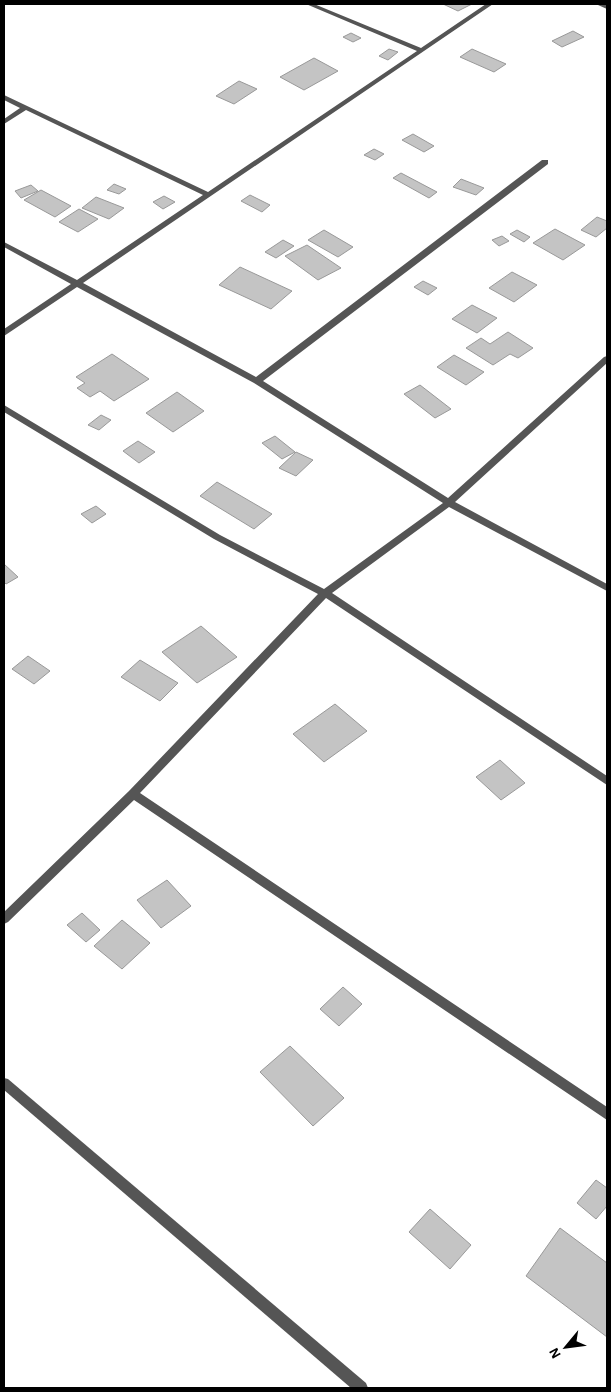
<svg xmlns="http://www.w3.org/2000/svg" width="611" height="1392" font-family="'Alegreya Sans',sans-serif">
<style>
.building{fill:#c4c4c4;stroke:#999}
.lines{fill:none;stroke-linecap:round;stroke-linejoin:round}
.street{fill:#555;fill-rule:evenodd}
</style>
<rect width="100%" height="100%" fill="#fff"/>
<g class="building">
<path d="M443 4H472L458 11Z"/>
<path d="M573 31 584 37 562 47 552 41Z"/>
<path d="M351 33 361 38 353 42 343 37Z"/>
<path d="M389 49 398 52 388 60 379 56Z"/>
<path d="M472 49 506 64 494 72 460 57Z"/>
<path d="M314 58 338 71 304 90 280 77Z"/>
<path d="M239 81 257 89 234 104 216 96Z"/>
<path d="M413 134 434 146 424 152 402 140Z"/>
<path d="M374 149 384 154 375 160 364 155Z"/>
<path d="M401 173 437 192 429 198 393 178Z"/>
<path d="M461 179 484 188 476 195 453 187Z"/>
<path d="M114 184 126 189 119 194 107 190Z"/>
<path d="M31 185 38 191 21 198 15 191Z"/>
<path d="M41 190 71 206 55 217 24 200Z"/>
<path d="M250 195 270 205 262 212 241 201Z"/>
<path d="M164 196 175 202 163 209 153 202Z"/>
<path d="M96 197 124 208 109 219 82 208Z"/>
<path d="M79 209 98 219 78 232 59 222Z"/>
<path d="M597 217 607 221V228L596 237 581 230Z"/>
<path d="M555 229 585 245 563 260 533 243Z"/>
<path d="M324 230 353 247 338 257 308 240Z"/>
<path d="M517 230 530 237 524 242 510 234Z"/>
<path d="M502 236 509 241 499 246 492 240Z"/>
<path d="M283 240 294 246 276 258 265 252Z"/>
<path d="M307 245 341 268 318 280 285 256Z"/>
<path d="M240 267 292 291 271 309 219 285Z"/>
<path d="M512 272 537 285 514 302 489 288Z"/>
<path d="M423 281 437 288 428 295 414 287Z"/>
<path d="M472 305 497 318 477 333 452 319Z"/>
<path d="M508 332 533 348 518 358 510 354 493 365 466 348 481 338 490 344Z"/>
<path d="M112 354 149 379 114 401 100 391 90 397 77 388 85 383 76 377Z"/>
<path d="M454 355 484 372 466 385 437 367Z"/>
<path d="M420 385 451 409 435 418 404 394Z"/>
<path d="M177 392 204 411 173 432 146 413Z"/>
<path d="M101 415 111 420 99 430 88 425Z"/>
<path d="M275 436 295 452 282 459 262 443Z"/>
<path d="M138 441 155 452 139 463 123 451Z"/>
<path d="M296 452 313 460 296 476 279 468Z"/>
<path d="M217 482 272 514 254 529 200 496Z"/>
<path d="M96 506 106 514 92 523 81 514Z"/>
<path d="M4 564 18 577 6 584 4 582Z"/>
<path d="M201 626 237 657 197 683 162 652Z"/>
<path d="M28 656 50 671 34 684 12 669Z"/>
<path d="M140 660 178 683 160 701 121 677Z"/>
<path d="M335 704 367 731 324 762 293 734Z"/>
<path d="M500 760 525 783 501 800 476 777Z"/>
<path d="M167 880 191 906 161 928 137 900Z"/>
<path d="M82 913 100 930 86 942 67 925Z"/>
<path d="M122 920 150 943 122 969 94 946Z"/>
<path d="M343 987 362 1004 339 1026 320 1009Z"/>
<path d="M290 1046 344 1098 313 1126 260 1072Z"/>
<path d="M596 1180 607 1188V1206L596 1219 577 1203Z"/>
<path d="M430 1209 471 1245 450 1269 409 1232Z"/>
<path d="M560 1228 607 1263V1337L526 1276Z"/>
</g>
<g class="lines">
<g class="street">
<path d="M306 4H314L421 48 486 4H493L83 283 256 377 542 160H548V164L263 381 448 498 604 357 607 356V363L455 502 607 584V591L449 507 332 593 607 776V785L326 598 140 793 607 1107V1120L134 800 8 922 4 924V912L129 791 318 594 214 539 4 412V405L220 535 324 589 443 503 254 383 77 287 4 336V329L71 284 4 247V242L77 280 203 195 26 110 4 124V119L20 108 4 100V95L208 192 417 51Z"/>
<path d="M597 4 607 5V9L598 5Z"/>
<path d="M4 1078 8 1079 366 1383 368 1388H351L4 1090Z"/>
</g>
</g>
<rect width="611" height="1392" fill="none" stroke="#000000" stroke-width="10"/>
<g transform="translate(566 1347) rotate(241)" stroke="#ffffff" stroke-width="4" paint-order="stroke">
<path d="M0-4L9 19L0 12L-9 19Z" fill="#000000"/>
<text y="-8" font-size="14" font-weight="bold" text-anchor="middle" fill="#000000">N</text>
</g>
</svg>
